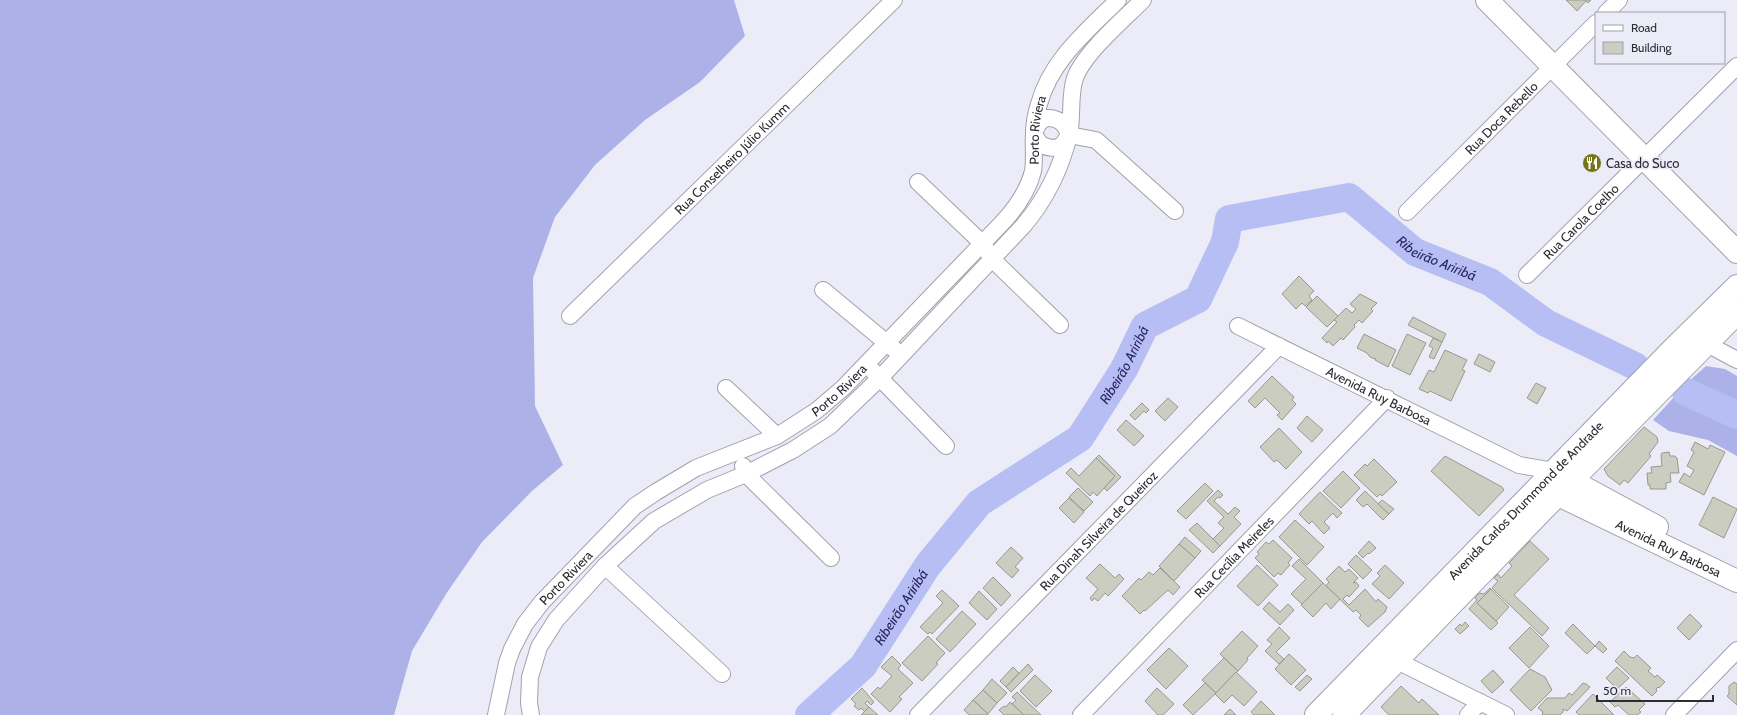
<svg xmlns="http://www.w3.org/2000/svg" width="1737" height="715" font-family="Cabin,sans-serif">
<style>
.forest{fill:#acb2e7}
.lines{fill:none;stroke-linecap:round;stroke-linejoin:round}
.river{stroke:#b7bef4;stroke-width:28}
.building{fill:#cccdc1;stroke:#98998e}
.street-casing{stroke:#a0a1ac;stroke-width:18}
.secondary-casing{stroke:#a0a1ac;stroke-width:24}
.street{stroke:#fff;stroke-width:16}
.secondary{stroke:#fff;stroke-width:22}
.labels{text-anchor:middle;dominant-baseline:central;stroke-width:3.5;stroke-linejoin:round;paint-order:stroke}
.street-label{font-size:13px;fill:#2c2d31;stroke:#ebecf8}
.poi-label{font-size:13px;fill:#2c2d31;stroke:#ebecf8;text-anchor:start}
.water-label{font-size:14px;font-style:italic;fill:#282866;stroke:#ebecf8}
</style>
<rect width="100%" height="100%" fill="#ebecf8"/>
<g class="forest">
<path d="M0 0H734L745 36 700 82 645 120 595 165 555 217 533 278 535 406 563 465 532 491 482 542 446 594 412 651 394 715H0Z"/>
<path d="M1706 366 1725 369 1737 376V456L1708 440 1669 431 1653 420 1688 382Z"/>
</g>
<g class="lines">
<g class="river">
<path d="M1686 392 1737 415"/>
<path id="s1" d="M809 715 863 666 928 565 979 503 1080 438 1124 369 1145 326 1198 299 1225 242 1229 219 1349 197 1415 252 1490 282 1546 323 1635 366"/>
</g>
</g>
<g class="building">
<path d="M1566 0H1591L1588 3 1586 1 1577 11Z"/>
<path d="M1299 276 1314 291 1309 296 1312 300 1305 306 1302 303 1296 309 1282 294Z"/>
<path d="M1360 294 1377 303 1371 309 1373 311 1362 323 1359 320 1354 325 1355 327 1343 340 1341 338 1333 346 1328 341 1327 343 1322 338 1337 322 1334 320 1346 308 1352 313 1356 309 1350 304Z"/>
<path d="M1317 296 1338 316 1327 327 1306 307Z"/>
<path d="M1413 317 1446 334 1442 342 1408 325Z"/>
<path d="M1364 334 1396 350 1388 367 1375 360 1376 358 1375 359 1370 357 1367 353 1357 348Z"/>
<path d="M1407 334 1426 343 1410 375 1392 366Z"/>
<path d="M1433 338 1442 342 1434 359 1429 357 1433 348 1429 346Z"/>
<path d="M1445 350 1467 360 1462 370 1465 371 1451 401 1430 391 1428 393 1419 389 1429 370 1434 372Z"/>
<path d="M1479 354 1495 362 1490 372 1474 364Z"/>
<path d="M1272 376 1294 397 1292 400 1296 404 1282 420 1277 415 1280 413 1265 398 1255 408 1248 401Z"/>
<path d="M1536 383 1546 388 1537 404 1527 398Z"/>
<path d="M1168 398 1178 407 1165 421 1155 411Z"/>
<path d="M1142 403 1149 410 1146 413 1144 411 1135 420 1130 415Z"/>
<path d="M1307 416 1323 430 1312 442 1297 428Z"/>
<path d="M1126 420 1144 436 1134 446 1117 430Z"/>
<path d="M1644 427 1657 437 1658 442 1649 454 1651 456 1628 483 1624 480 1620 485 1608 476 1604 469Z"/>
<path d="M1279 428 1302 452 1286 469 1277 460 1274 462 1260 447Z"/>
<path d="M1695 442 1708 449 1710 445 1725 452 1704 495 1679 482 1684 473 1690 477 1694 470 1687 466 1694 452 1691 450Z"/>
<path d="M1669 452 1670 456H1675L1677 458 1679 473H1670L1671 482 1666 483V489H1650V485H1648L1647 473H1652L1651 467 1662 466 1661 455 1662 453Z"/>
<path d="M1099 455 1121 477 1107 491 1104 488 1115 476 1096 458Z"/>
<path d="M1445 456 1502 487 1504 490 1479 516 1431 471Z"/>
<path d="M1096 458 1115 476 1097 496 1093 492 1090 496 1066 473 1071 468 1079 476Z"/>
<path d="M1374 459 1397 482 1382 496 1380 494 1377 497 1354 475 1365 464 1367 466Z"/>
<path d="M1343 471 1360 488 1341 508 1323 491Z"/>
<path d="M1205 483 1213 491 1186 519 1177 511Z"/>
<path d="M1078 488 1093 502 1084 511 1069 497Z"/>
<path d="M1218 490 1223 495 1220 498 1218 497 1214 501 1228 514 1235 507 1240 511 1234 517 1241 524 1220 546 1213 539 1224 528 1218 523 1224 517 1207 501Z"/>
<path d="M1365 491 1389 514 1383 520 1367 504 1363 507 1356 500Z"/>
<path d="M1320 492 1342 513 1337 518 1333 513 1324 522 1330 528 1324 534 1312 521 1309 524 1299 514Z"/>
<path d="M1713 497 1737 509 1724 538 1699 525Z"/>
<path d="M1069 498 1084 512 1074 523 1059 508Z"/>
<path d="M1382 500 1394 509 1389 514 1378 504Z"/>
<path d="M1295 520 1324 547 1307 565 1279 537Z"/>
<path d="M1197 523 1220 546 1213 553 1189 530Z"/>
<path d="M1185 537 1201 551 1195 558 1179 544Z"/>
<path d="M1273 540 1292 558 1288 563 1290 565 1281 575 1278 573 1274 577 1255 558 1259 554 1257 552 1266 542 1269 544Z"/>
<path d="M1369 541 1376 548 1369 554 1368 553 1363 558 1358 553Z"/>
<path d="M1530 541 1549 559 1514 595 1549 628 1542 636 1492 588 1498 581 1494 578 1498 574 1501 578 1512 566 1509 563Z"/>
<path d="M1179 544 1195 558 1174 581 1159 566Z"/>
<path d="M1011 547 1023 558 1015 567 1019 570 1012 578 996 563Z"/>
<path d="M1356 555 1372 570 1363 579 1348 564Z"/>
<path d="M1299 559 1323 583 1302 604 1291 594 1306 579 1292 566Z"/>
<path d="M1100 564 1115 578 1119 574 1124 579 1108 596 1105 593 1098 601 1094 598 1092 601 1090 598 1098 589 1086 578Z"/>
<path d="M1257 565 1278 585 1258 606 1237 586Z"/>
<path d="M1385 565 1404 583 1389 599 1372 584 1380 576 1377 573Z"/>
<path d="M1339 566 1345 572 1349 569 1358 578 1353 583 1356 582 1359 586 1349 597 1347 595 1343 599 1349 605 1365 589 1376 602 1378 599 1387 607 1385 612 1368 627 1359 618 1361 615 1356 610 1353 612 1326 586 1329 582 1326 579Z"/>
<path d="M1160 568 1180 587 1173 595 1168 590 1145 611 1144 610 1140 614 1122 596 1139 578 1141 580 1149 572 1153 575Z"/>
<path d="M993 577 1011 595 1001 606 983 588Z"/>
<path d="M1323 583 1340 599 1331 609 1326 603 1313 617 1301 605Z"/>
<path d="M1490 588 1491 589 1477 603 1498 623 1491 630 1469 609 1477 600 1475 598 1479 593 1484 594Z"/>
<path d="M1491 589 1509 607 1496 621 1477 603Z"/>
<path d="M942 590 959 606 932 634 930 632 928 634 920 627 943 603 936 596Z"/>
<path d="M979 591 997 609 987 620 969 603Z"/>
<path d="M1269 602 1280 612 1288 604 1294 610 1280 625 1263 609Z"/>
<path d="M962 611 976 624 950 652 936 639Z"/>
<path d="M1690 614 1702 626 1689 640 1677 628Z"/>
<path d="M1465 622 1469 626 1460 634 1455 629 1460 624 1462 626Z"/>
<path d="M1573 624 1595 646 1587 654 1565 633Z"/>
<path d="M1279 627 1290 638 1276 652 1284 659 1279 664 1265 651 1272 644 1267 640Z"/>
<path d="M1530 627 1549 646 1529 668 1509 648Z"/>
<path d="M1242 631 1258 646 1247 658 1248 660 1238 671 1220 654Z"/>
<path d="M928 636 945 653 936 663 938 664 922 681 902 663Z"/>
<path d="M1599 641 1607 649 1603 653 1595 646Z"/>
<path d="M1169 648 1188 666 1166 689 1147 670Z"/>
<path d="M1624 651 1630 657 1634 658 1637 655 1651 668 1648 671 1655 677 1657 675 1665 682 1659 688 1658 687 1656 689 1657 691 1652 696 1615 661Z"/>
<path d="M1289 654 1306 670 1291 685 1275 669Z"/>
<path d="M892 656 901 665 898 669 913 683 899 697 902 699 890 712 871 694 878 687 880 689 892 676 881 667Z"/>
<path d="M1224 658 1238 671 1216 693 1202 680Z"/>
<path d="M1028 664 1033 670 1011 692 1006 687Z"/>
<path d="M1013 667 1019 673 1006 687 1000 681Z"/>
<path d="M1617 667 1629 678 1617 689 1606 678Z"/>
<path d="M1530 669 1545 677 1552 690 1531 711 1510 690Z"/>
<path d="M1493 670 1504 682 1492 693 1481 681Z"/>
<path d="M1236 672 1257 692 1244 706 1232 695 1224 703 1215 694Z"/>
<path d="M1035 675 1052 691 1036 707 1020 691Z"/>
<path d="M1307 675 1312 679 1300 691 1295 687Z"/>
<path d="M992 679 1007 693 997 703 983 690Z"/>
<path d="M1734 682 1737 684V705L1727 696 1729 694V686Z"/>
<path d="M1205 683 1216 693 1193 715 1183 705Z"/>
<path d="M1583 683 1586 684 1590 687 1567 711 1563 709V712L1560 715H1542L1543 712 1538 708 1547 698H1565L1569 693 1572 695Z"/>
<path d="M1401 686 1419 703 1422 699 1439 715H1389L1381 707Z"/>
<path d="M1626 687 1645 704 1639 710 1641 712 1637 715H1629L1618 705 1615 707 1610 702Z"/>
<path d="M862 688 874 702 871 705 867 701 865 703 869 707 865 712 861 708 859 710 854 706 856 704 851 699Z"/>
<path d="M1157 688 1174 704 1163 715H1158L1145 701Z"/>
<path d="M983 690 997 703 988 714 973 700Z"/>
<path d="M1017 692 1041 715H1024L1012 704 1016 700 1012 697Z"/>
<path d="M1593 694 1614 715H1579L1576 712Z"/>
<path d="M973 700 988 714 987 715H969L964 710Z"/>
<path d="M1261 701 1275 715H1254L1251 712Z"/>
<path d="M1010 702 1012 704 1024 715H1004L999 710 1004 706 1006 707Z"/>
<path d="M869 707 878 715H861Z"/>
<path d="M1230 709 1236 715H1224Z"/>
</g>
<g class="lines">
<defs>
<g id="street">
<path d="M1606 13 1619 0"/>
<path d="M1045 118C1058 117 1065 123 1069 135L1063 144 1057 148C1044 148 1038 145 1034 132L1039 123Z"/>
<path d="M1069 135 1096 140 1175 211"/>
<path d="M918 182 983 244 992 259 1060 325"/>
<path id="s2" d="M1407 212 1596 23"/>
<path id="s3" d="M1527 275 1737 66"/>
<path d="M823 290 894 349"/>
<path id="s4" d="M570 316 894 0"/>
<path id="s5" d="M1238 326 1519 465 1554 471"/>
<path d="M1697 341 1707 344 1737 360"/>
<path d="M873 371 946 446"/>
<path d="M726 388 777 436"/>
<path d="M743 466 746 474 831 558"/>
<path d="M605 566 722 674"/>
<path d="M1389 657 1506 715"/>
<path id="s6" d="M496 715 507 663 512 649 525 624 542 602 635 506 656 492 696 468 777 436 816 411 843 388 1002 223C1016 208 1028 191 1033 171 1035 159 1033 146 1034 134 1034 125 1036 113 1039 104 1051 60 1087 31 1118 0"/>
<path d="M531 715 529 703 530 677 539 647 556 620 605 566 654 521 707 490 746 474 793 450 830 426 880 378 1024 225C1046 199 1061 168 1069 135 1073 116 1069 96 1075 78 1084 53 1124 19 1143 0"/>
<path id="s7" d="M918 715 1279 346"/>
<path id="s8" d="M1081 715 1387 398"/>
<path d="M1468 715 1480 702"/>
<path d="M1674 715 1737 650"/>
</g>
<g id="secondary">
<path d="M1487 0 1737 252"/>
<path d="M1559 474 1657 527"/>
<path id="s9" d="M1546 489 1737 581"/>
<path id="s10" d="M1316 715 1673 349 1737 286"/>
<path d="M1344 715 1571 481 1737 313"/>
</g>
</defs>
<use href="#street" class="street-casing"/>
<use href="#secondary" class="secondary-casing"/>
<use href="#street" class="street"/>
<use href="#secondary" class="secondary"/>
</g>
<defs>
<symbol id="restaurant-disc" viewBox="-11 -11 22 22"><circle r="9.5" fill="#74751a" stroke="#ebecf8"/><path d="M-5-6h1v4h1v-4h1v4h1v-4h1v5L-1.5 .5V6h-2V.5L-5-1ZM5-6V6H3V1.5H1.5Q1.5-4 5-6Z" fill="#fff"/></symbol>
</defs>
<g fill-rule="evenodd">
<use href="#restaurant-disc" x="1581" y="152" width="22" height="22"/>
</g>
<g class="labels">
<g class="street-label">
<text stroke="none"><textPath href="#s2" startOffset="133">Rua Doca Rebello</textPath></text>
<text stroke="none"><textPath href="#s6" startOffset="830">Porto Riviera</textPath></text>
<text stroke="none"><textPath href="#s4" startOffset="226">Rua Conselheiro Júlio Kumm</textPath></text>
<text stroke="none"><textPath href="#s3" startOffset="76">Rua Carola Coelho</textPath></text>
<text stroke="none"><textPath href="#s6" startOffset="494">Porto Riviera</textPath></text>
<text stroke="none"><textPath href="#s5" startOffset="157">Avenida Ruy Barbosa</textPath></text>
<text stroke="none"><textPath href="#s10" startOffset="300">Avenida Carlos Drummond de Andrade</textPath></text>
<text stroke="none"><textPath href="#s7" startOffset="258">Rua Dinah Silveira de Queiroz</textPath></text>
<text stroke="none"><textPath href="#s9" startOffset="136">Avenida Ruy Barbosa</textPath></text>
<text stroke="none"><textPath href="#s8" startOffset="220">Rua Cecília Meireles</textPath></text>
<text stroke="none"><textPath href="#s6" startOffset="158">Porto Riviera</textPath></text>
</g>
<g class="poi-label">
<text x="1606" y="163">Casa do Suco</text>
</g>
<g class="water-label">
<text stroke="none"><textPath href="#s1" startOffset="899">Ribeirão Ariribá</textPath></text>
<text stroke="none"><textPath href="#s1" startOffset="479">Ribeirão Ariribá</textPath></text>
<text stroke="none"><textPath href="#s1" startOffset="143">Ribeirão Ariribá</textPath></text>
</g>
</g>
<rect x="1595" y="12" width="130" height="52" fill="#ebecf8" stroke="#9fa0a8"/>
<rect x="1603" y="25" width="20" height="6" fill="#ffffff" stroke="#9fa0a8"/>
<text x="1631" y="32" font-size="12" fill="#2c2d31">Road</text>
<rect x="1603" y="42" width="20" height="12" fill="#cccdc1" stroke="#9fa0a8"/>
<text x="1631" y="52" font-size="12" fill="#2c2d31">Building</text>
<path d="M1597 695v6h116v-6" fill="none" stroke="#2c2d31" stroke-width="2"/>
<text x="1603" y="695" font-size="12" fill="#2c2d31" stroke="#ebecf8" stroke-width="3" paint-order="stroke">50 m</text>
</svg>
